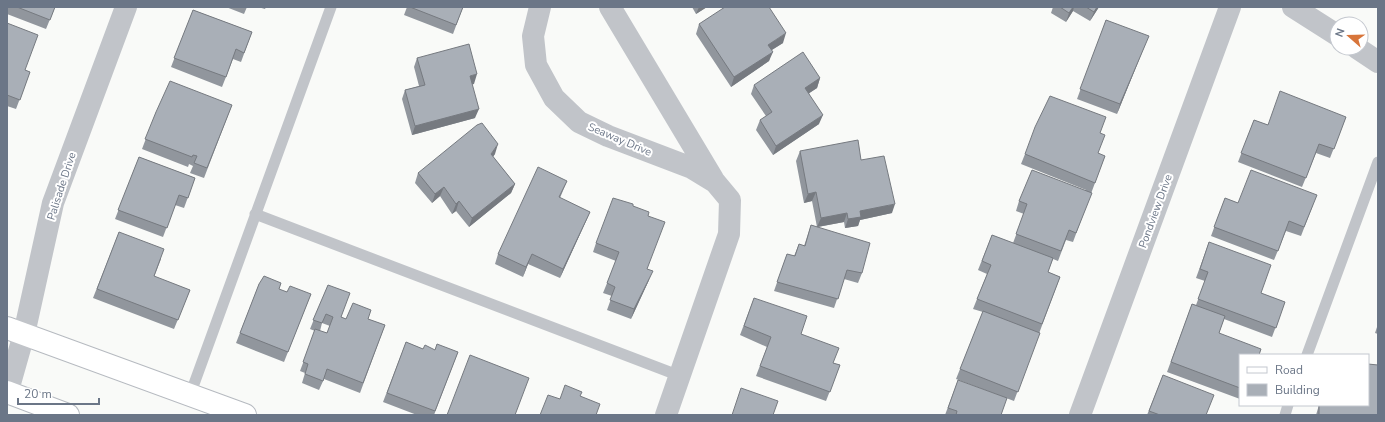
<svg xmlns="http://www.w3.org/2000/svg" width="1385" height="422" viewBox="0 0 1385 422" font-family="'Nunito Sans',sans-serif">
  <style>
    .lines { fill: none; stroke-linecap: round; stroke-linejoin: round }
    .secondary-casing { stroke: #b6bac0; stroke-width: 24 }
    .service { stroke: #c1c4c9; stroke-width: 11 }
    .minor { stroke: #c1c4c9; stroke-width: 22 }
    .secondary { stroke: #fff; stroke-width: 22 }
    .wall { fill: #91969d; fill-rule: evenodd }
    .shaded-wall { fill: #767a80 }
    .building { fill: #a9afb7; stroke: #767a80 }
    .labels { text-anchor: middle; stroke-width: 4; stroke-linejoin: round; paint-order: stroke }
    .street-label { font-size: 11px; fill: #6b7687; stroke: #fff }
  </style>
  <rect width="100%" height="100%" fill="#f9faf8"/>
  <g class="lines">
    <g class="secondary-casing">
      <path id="secondary" d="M7 328 245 415
        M7 392 68 415"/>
    </g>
    <path class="service" d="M255 214 680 376
      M1307 355 1378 162
      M190 395 331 7
      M1285 415 1288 405"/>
    <path class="minor" d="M540 7 533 36 536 65 554 98 579 122 608 136 692 168 715 182 730 200 729 234 666 415
      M610 7 713 179
      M1293 7 1337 35
      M1357 48 1378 62
      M7 394 24 334 53 203 126 7
      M1080 415 1230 7"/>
    <use href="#secondary" class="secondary"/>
  </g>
  <path class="wall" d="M7 7H55L46 29 7 14Z
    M226 7H247L244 14Z
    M258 7H266L265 9Z
    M407 7H463L453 34 404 15Z
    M692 7H707L696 14Z
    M1053 7H1099L1090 21 1073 11 1066 22 1051 13Z
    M193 10 252 32 241 62 233 59 222 87 171 67Z
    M1106 20 1145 45 1117 114 1077 99Z
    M7 23 25 70 30 72 16 109 7 106Z
    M699 24 783 43 772 50 769 61 731 87 696 34Z
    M417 58 474 84H472L475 118 412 135 402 99 405 90 419 86 414 67Z
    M820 78 817 88 809 93 819 124 773 155 756 130 760 120 766 116 751 94 754 85Z
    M232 105 204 178 190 173 193 166 189 164 188 167 142 149 156 112Z
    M1346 117 1330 158 1316 153 1302 187 1238 162 1254 120 1268 125Z
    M1100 133 1098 153 1105 156 1073 242 1066 240 1058 261 1053 259 1048 272 1060 277 1014 401 956 379 983 312 973 309 987 274 978 270 992 235 1013 243 1024 214 1016 211 1019 201 1086 190 1021 164 1025 154Z
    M800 151 861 160 892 213 860 220 858 226 845 228 844 222 818 227 862 273 858 283 844 279 834 308 774 291 787 254 794 256 799 244 804 246 811 225 817 227 812 201 804 203 796 161Z
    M495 154 493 157 515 184 511 193 469 227 456 211 452 214 440 196 432 203 415 183 418 173Z
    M139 157 195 178 184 208 175 205 163 237 115 219Z
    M567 181 560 198 590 212 586 221 560 278 528 264 523 277 495 264 498 254Z
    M1225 198 1238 203 1313 205 1301 236 1286 231 1274 260 1211 236Z
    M633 206 648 216 647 269 649 280 631 319 607 310 612 296 603 293 616 261 593 252 596 243Z
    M119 232 161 259 154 277 190 290 174 329 93 298Z
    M1209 242 1261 293 1285 302 1272 337 1224 319 1219 333 1240 355V399L1167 372 1192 304 1196 305 1205 281 1196 278Z
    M259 284 287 292 311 294 284 362 236 343Z
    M328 285 341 317 346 319H368L385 325 360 393 324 379 319 390 302 383 305 373 300 371 315 331 310 329ZM322 323 330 326 327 333 320 331Z
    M754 298 801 334 833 363 840 365 826 401 756 376 767 347 740 335Z
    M1378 324V334L1375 333Z
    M406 342 423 349 458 352 434 415H417L383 402Z
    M1163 375 1206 415H1147Z
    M958 380 1001 415H945Z
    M1319 405H1368L1378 415H1316Z"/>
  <path class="shaded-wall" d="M699 7H707L696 14Z
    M1073 7H1074L1073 11 1066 22 1069 13Z
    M1097 7H1099L1090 21 1094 12Z
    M786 33 783 43 765 54 768 45Z
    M1149 36 1145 45 1117 114 1120 104Z
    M773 52 769 61 731 87 734 77Z
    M477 74 474 84 466 86 470 76Z
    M820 78 817 88 802 98 805 88Z
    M479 109 475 118 412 135 415 126Z
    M823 115 819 124 773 155 776 146Z
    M498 144 495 154 487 164 491 154Z
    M515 184 511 193 469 227 472 218Z
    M444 187 440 196 432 203 435 194Z
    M816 192 812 201 804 203 808 194Z
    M459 201 456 211 452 214 456 204Z
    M895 204 892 213 860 220 858 226 845 228 848 219 860 211Z
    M590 212 586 221 560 278 563 269Z
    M847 213 844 222 817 227 821 218Z
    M532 254 528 264 523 277 526 267Z
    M653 271 649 280 631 319 634 309Z"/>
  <path class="building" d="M17 7H55L50 20Z
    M410 7H463L456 25Z
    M725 7H769L786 33 768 45 773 52 734 77 699 24Z
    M1060 7H1073L1069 13Z
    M1086 7H1097L1094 12Z
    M193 10 252 32 244 53 236 49 226 77 174 58Z
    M1106 20 1149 36 1120 104 1080 89Z
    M7 23 38 35 25 70 30 72 20 100 7 95Z
    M469 44 477 74 470 76 479 109 415 126 405 90 425 85 417 58Z
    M803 52 820 78 805 88 823 115 776 146 760 120 772 112 754 85Z
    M170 81 232 105 207 168 194 163 197 156 193 155 192 157 145 139 156 112Z
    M1280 91 1346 117 1334 149 1319 144 1306 178 1241 153 1254 120 1268 125Z
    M1050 96 1106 117 1100 133 1105 135 1098 153 1105 156 1095 183 1025 154 1035 127Z
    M482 123 498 144 491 154 515 184 472 218 459 201 456 204 444 187 435 194 418 173 477 125Z
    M858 140 861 160 884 156 895 204 860 211 861 217 848 219 847 213 821 218 816 192 808 194 800 151Z
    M139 157 195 178 188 198 179 195 167 228 118 210Z
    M538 167 567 181 559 197 590 212 563 269 532 254 526 267 498 254Z
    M1032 170 1092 193 1076 233 1069 230 1061 251 1016 234 1027 204 1019 201Z
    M1251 170 1317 195 1304 227 1289 221 1278 251 1214 227 1225 198 1238 203Z
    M613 198 633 204V206L649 212 648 216 665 222 647 269 653 271 634 309 610 300 615 287 607 283 619 252 596 243Z
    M811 225 870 243 862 273 847 270 838 299 777 282 787 254 795 256 799 244 805 246Z
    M119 232 164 249 154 276 190 290 178 320 97 289Z
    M992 235 1053 258 1048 272 1060 277 1042 324 977 299 991 265 982 261Z
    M1209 242 1271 265 1261 293 1285 302 1276 328 1198 299 1208 272 1200 269Z
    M264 276 281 283 279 289 287 292 290 286 311 294 288 352 240 333 259 284Z
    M328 285 350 293 341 317 346 319 353 303 371 310 368 319 385 325 363 383 327 369 323 381 305 374 308 364 303 362 315 329 327 333 333 317 326 314 322 323 313 320Z
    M754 298 807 316 801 334 839 348 833 363 840 365 830 392 760 366 771 337 744 326Z
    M1192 304 1225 316 1219 333 1261 349 1259 355H1240V388L1171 362Z
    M983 311 1040 333 1018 392 960 369Z
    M406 342 423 349 425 345 435 350 437 344 458 352 435 411 387 393Z
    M470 355 529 378 515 415H447Z
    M1368 364 1378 365V415H1319V405H1368Z
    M1163 375 1214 395 1206 415H1160L1149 411Z
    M958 380 1007 398 1001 415H956L957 411 948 408Z
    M565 385 582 392 580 396 600 404 596 415H540L548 395 560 399Z
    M741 388 778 401 773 415H732Z"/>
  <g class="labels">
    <g class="street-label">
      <text transform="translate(620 139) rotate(23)" y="4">Seaway Drive</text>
      <text transform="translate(61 186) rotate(-72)" y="4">Palisade Drive</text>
      <text transform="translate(1155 211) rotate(-70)" y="4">Pondview Drive</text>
    </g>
  </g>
  <rect width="1385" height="422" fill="none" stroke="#6b7687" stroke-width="16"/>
  <rect x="1239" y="354" width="130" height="52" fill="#ffffff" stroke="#c4c8cf"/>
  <rect x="1247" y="367" width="20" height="6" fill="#ffffff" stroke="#c4c8cf"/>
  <text x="1275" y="374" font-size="12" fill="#6b7687">Road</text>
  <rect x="1247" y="384" width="20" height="12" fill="#a9afb7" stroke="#c4c8cf"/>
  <text x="1275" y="394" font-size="12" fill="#6b7687">Building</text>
  <g transform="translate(1349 36) rotate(290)"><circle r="19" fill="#ffffff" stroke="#c4c8cf"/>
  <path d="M0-3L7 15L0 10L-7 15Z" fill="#d8753a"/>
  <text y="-6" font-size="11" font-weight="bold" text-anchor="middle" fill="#6b7687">N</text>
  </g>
  <path d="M18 398v6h81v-6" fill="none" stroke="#6b7687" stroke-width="2"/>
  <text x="24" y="398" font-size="12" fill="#6b7687" stroke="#ffffff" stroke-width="3" paint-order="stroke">20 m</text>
</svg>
